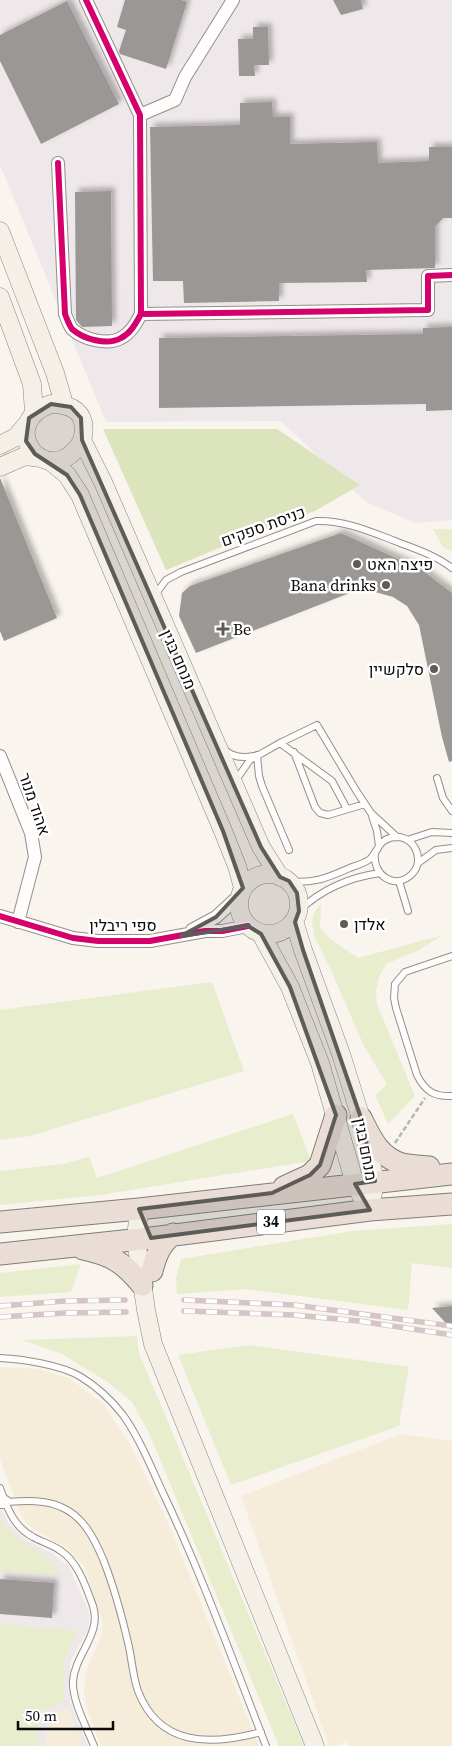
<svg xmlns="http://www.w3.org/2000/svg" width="452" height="1746" viewBox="0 0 452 1746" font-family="'Source Serif 4',Heebo,serif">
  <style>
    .industrial { fill: #efe8eb }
    .farmland { fill: #f6ecda }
    .green { fill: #e8edce }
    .forest { fill: #dbe4bc }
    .building { fill: #9b9794; filter: url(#shadow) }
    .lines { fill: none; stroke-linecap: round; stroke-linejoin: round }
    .service-casing { stroke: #928f8c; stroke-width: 8 }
    .minor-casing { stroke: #928f8c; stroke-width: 14 }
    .secondary-casing { stroke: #888683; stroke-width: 19 }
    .trunk-casing { stroke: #7f7d7a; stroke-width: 23 }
    .path { stroke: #b7b6b5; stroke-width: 2.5; stroke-dasharray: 5 2.5; stroke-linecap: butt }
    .service { stroke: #fefdfc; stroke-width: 6 }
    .minor { stroke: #fefdfc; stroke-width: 12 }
    .secondary { stroke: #f4efe7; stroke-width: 18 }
    .trunk { stroke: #eaddd6; stroke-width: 21 }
    .rail-casing { stroke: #d5c4c8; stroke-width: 5.5 }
    .rail { stroke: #fff; stroke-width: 4; stroke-dasharray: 11; stroke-linecap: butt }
    .cycleway-casing { stroke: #fff; stroke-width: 9 }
    .cycleway { stroke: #d6006c; stroke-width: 6 }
    .marked { fill: #5e5c59; fill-opacity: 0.2; stroke: #5e5c59; stroke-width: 4; stroke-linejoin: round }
    .poi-dot { fill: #5e5c59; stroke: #fff; stroke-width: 2 }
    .labels { text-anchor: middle; stroke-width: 5; stroke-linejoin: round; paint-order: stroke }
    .shield { fill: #fff; stroke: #545454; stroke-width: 1 }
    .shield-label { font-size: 15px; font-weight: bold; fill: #0a0a0a }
    .street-label { font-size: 16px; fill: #0a0a0a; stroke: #fff }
    .poi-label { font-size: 16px; fill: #0a0a0a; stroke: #fff; text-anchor: start }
  </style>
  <defs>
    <filter id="shadow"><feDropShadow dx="4" dy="-4" stdDeviation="2.5" flood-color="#0004"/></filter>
  </defs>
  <rect width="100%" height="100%" fill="#f9f4ed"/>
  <path class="industrial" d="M0 0H452V520L415 523 366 502 281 421 106 422 0 165Z
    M0 1507 8 1522 26 1540 52 1553 69 1566 89 1612V1629L70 1662V1701L88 1746H0Z"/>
  <path class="farmland" d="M0 1367 37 1369 69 1378 103 1404 129 1442 170 1527 259 1746H101L85 1703 84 1691 86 1671 101 1637 103 1624 84 1566 64 1546 32 1528 22 1517 0 1459Z
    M401 1434 452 1441V1746H348L346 1742 335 1746H329L241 1496Z
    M68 1707 83 1746H45L47 1717Z"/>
  <path class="green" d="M433 529H452V551L443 547Z
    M321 903 320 927 330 939 358 958 443 935 419 950 386 964 379 977 376 991 377 1004 415 1096 388 1124 375 1095 387 1084 364 1046 330 968 314 936 312 921 314 913Z
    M212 982 244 1071 30 1136 0 1140V1010Z
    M293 1114 311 1161 100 1195 0 1205V1171L63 1164 89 1157 97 1178Z
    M452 1224V1268L412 1263 408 1310 247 1289 177 1294 176 1278 181 1259 353 1231Z
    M81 1264 71 1292 0 1297V1273Z
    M137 1336 139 1353 304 1746H279L149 1433 132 1402 109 1383 62 1354 22 1340Z
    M249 1345 409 1367 399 1426 231 1485 178 1355Z
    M0 1518C13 1542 33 1544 51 1560 55 1563 58 1571 61 1576L0 1571Z
    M0 1624 78 1631 63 1661 64 1701 39 1713 38 1746H0Z"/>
  <path class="forest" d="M103 429H277L360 485 315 511 270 527 166 570Z"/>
  <path class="building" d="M125 0H181L187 2 166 69 120 54 119 51 126 30 117 27Z
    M333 0H361L363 9 341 15Z
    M67 1 119 104 41 144 0 61V35Z
    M253 27H268L269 65H254L255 76H239L238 39H253Z
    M272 102 273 117H290V144L377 142 378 163 429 161V147H452V218H443L435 227V268L366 270 367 282 279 283V301L184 303 183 281H153L150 127 240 125V103Z
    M111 191 112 326 82 327 76 320 75 192Z
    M452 327V410L426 411V404L159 408V338L423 334V328Z
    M0 478 57 618 4 641 0 631Z
    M341 533 422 570 452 593V761L449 762 442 737 419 625 407 606 393 597 368 590 352 592 196 653 179 616 182 593 190 586Z
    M452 1306V1330L432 1308Z
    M0 1579 54 1583 52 1618 0 1614Z"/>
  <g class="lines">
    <g class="service-casing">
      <path id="service" d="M155 595 166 580 181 572 316 521C344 520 369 531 395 541 415 549 435 555 452 568
        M280 743 332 781 347 809
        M224 749C231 757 243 758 254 756
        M294 752 315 807 320 813 328 815 365 804
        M257 755 259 776 262 786 289 850
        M437 778 443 798 452 811
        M236 780 250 760 280 743 317 725 357 792 371 813 397 837
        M372 816 377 831 379 846
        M407 840 432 832 452 833
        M418 863 436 850 452 848
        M289 881C315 884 329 877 352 867 358 865 365 863 370 859 378 852 378 841 390 838 412 831 427 859 412 874 395 891 372 875 375 853
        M399 881 408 911
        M299 911C320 890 350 877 380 873
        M452 956 405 972 395 984 394 998 396 1008 417 1075C425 1091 434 1097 452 1096
        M0 1358C22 1359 62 1365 81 1377 96 1386 112 1401 123 1415 140 1439 151 1467 163 1493 202 1575 233 1661 266 1746
        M0 1488C7 1508 14 1527 33 1537 42 1542 53 1545 61 1551 78 1562 86 1587 93 1606 102 1634 75 1654 73 1681 72 1701 87 1728 94 1746
        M5 1502C23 1501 44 1499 61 1507 83 1516 94 1538 103 1559 114 1587 122 1616 129 1647 132 1661 133 1677 138 1691 159 1746 209 1746 261 1732"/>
    </g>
    <g class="minor-casing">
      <path id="minor" d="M140 115 175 100 185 77 233 0
        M58 163 65 314C67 319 69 325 72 329 83 339 107 346 121 338 131 333 136 323 141 314L140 115 86 0
        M141 314 428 310V276L452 275
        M0 756 31 833 35 857 18 922
        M0 916 73 938 98 941H150L205 931H222L248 926
        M192 930 216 917 240 895
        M0 1502H5"/>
    </g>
    <g class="secondary-casing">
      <path id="secondary" d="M0 231 55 373 64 404
        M0 297 32 384 34 412
        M51 404C72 404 87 412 83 436 82 443 76 450 70 455 37 480 0 422 51 404Z
        M82 440 103 482 261 847 280 877
        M0 445 16 437 26 425
        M50 461 67 475 80 495 223 831 237 866 243 888
        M0 467 25 456 41 458
        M239 904a30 30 0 1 1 60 0a30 30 0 1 1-60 0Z
        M294 921 303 950 341 1054 361 1118 375 1181 370 1210
        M261 934 290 987 320 1063 355 1184 362 1197
        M139 1209 136 1239 146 1310 153 1344 315 1746"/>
    </g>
    <g class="trunk-casing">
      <path id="trunk" d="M361 1118C371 1138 379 1157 402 1164 410 1166 421 1166 429 1167
        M284 1187 310 1175 320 1165 336 1115
        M0 1222 139 1209 452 1174
        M83 1249C112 1255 124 1263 142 1285
        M0 1254 151 1238 370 1210 452 1204
        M152 1271C156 1255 160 1245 173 1234"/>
    </g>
    <path class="path" d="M395 1143 425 1098"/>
    <use href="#service" class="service"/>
    <use href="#minor" class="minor"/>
    <use href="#secondary" class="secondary"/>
    <use href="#trunk" class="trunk"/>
    <g class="rail-casing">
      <path id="rail" d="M184 1300 294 1305 452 1326
        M0 1306 65 1301 125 1300
        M184 1311 294 1315 359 1321 452 1335
        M0 1317 65 1313 126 1312"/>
    </g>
    <use href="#rail" class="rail"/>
    <g class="cycleway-casing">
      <path id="cycleway" d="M58 163 65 314C67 319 69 325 72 329 83 339 107 346 121 338 131 333 136 323 141 314L140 115 86 0
        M141 314 428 310V276L452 275
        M0 916 73 938 98 941H150L205 931H222L248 926"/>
    </g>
    <use href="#cycleway" class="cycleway"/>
  </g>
  <path class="marked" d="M51 404 71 407 81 418 82 440 261 847 280 877 289 881 297 893 299 911 295 922 303 950 361 1118 375 1181 355 1184 370 1210 151 1238 139 1209 272 1193 310 1175 320 1165 336 1115 290 987 261 934 248 926 181 936 216 917 243 888 223 831 80 495 67 475 35 454 26 441 29 418Z"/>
  <g class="poi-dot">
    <circle cx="357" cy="564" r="5"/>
    <circle cx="386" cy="585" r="5"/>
    <path d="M220.5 621.5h5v5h5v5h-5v5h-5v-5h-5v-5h5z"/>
    <circle cx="434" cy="669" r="5"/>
    <circle cx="344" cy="924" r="5"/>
  </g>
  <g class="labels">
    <rect class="shield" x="257" y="1209.5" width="28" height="25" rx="4"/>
    <g class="shield-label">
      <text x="271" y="1227">34</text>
    </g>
    <g class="street-label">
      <text transform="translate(263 526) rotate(-20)" y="6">כניסת ספקים</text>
      <text transform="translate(179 659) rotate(66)" y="6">מנחם בגין</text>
      <text transform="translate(35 804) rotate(71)" y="6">אהוד מנור</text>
      <text x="123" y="931">ספי ריבלין</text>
      <text transform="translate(366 1149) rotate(79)" y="6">מנחם בגין</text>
    </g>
    <g class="poi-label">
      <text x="367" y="570">פיצה האט</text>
      <text x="376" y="591" text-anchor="end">Bana drinks</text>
      <text x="233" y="635">Be</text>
      <text x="424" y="675" text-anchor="end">סלקשיין</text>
      <text x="354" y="930">אלדן</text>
    </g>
  </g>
  <path d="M18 1721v8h95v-8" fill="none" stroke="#0a0a0a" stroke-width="2.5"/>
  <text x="25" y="1721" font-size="15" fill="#0a0a0a" stroke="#ffffff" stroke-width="4" paint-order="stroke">50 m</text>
</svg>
